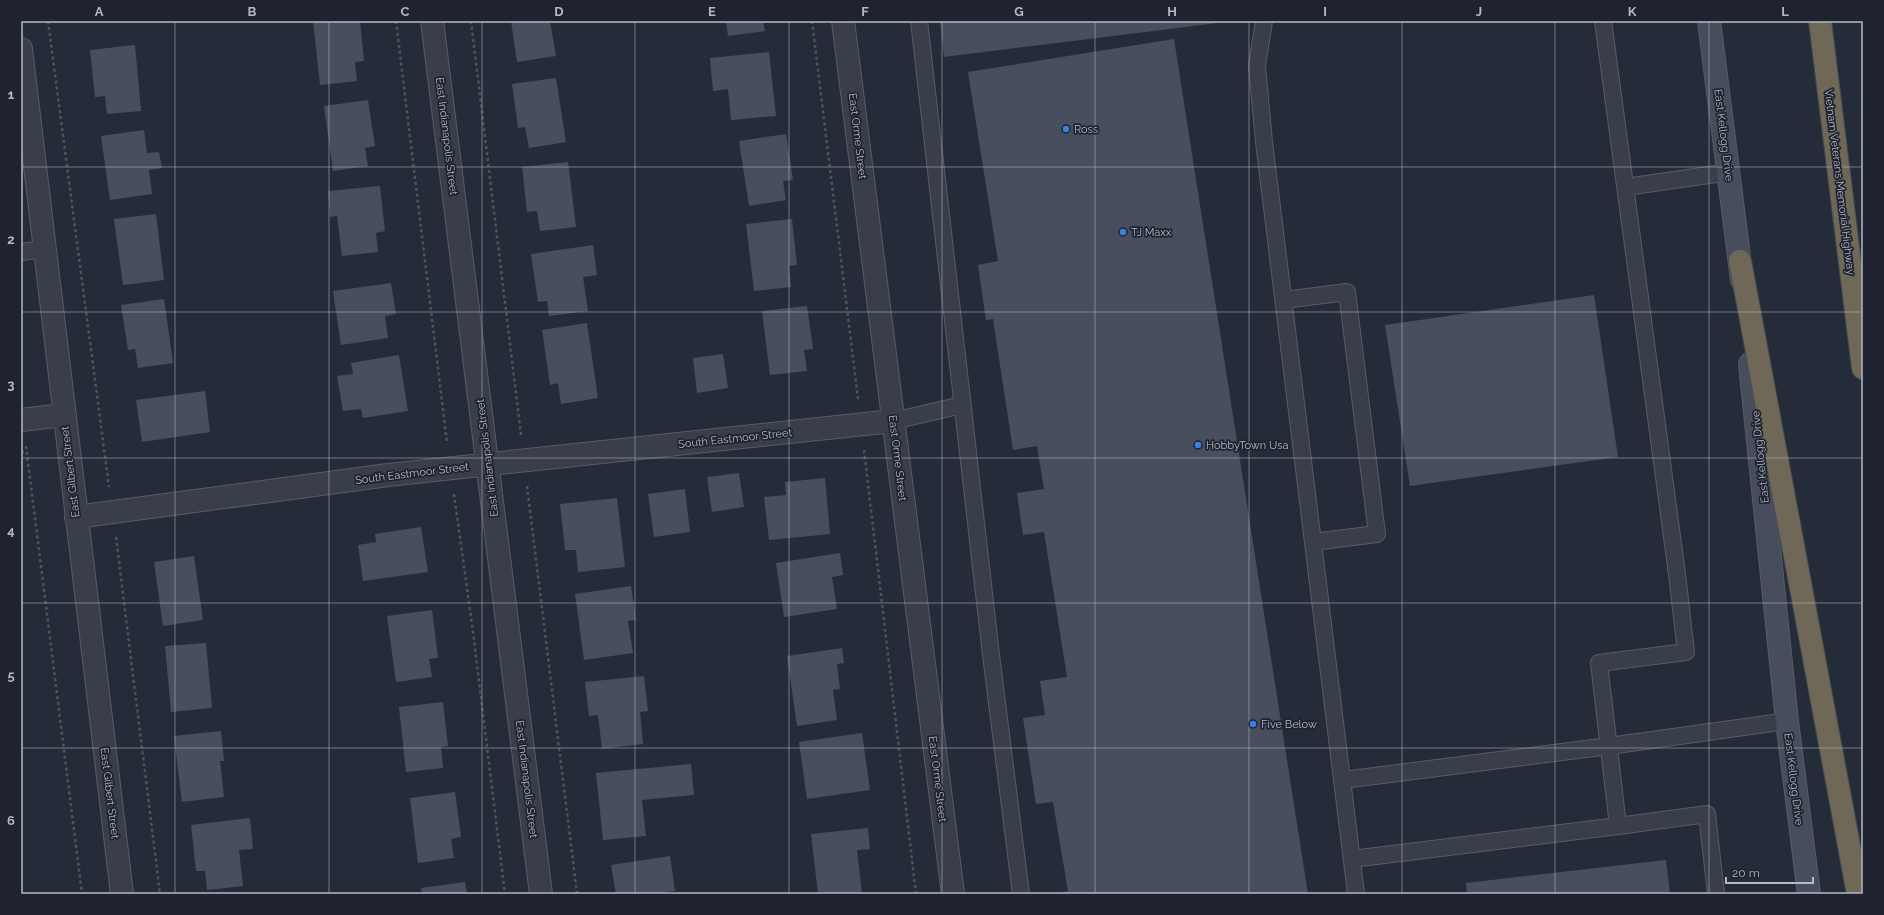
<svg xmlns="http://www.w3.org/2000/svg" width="1884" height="915" viewBox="0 0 1884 915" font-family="Raleway,sans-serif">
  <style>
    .building { fill: #474f5e }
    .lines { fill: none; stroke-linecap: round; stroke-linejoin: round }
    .lane-casing { stroke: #575c68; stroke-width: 18 }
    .street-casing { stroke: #575c68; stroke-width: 24 }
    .secondary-casing { stroke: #575c68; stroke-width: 24 }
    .highway-casing { stroke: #444955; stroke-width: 24 }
    .path { stroke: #49575c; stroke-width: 2.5; stroke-dasharray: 3 3; stroke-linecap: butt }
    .lane { stroke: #393e4a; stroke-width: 16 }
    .street { stroke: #393e4a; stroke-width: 22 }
    .secondary { stroke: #474d5c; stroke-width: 22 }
    .highway { stroke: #6f6856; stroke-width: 22 }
    .grid { fill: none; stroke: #b4b9c5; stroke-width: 1; stroke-opacity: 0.55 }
    .shop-dot { fill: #3f7fe0; stroke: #1e232f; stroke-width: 1.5 }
    .labels { text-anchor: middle; stroke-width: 3.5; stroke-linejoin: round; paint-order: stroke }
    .poi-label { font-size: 11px; fill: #b4b9c5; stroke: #1e232f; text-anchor: start }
    .street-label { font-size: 11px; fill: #b4b9c5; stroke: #1e232f }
    .neatline { fill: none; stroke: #b4b9c5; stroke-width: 1.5 }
    .grid-label { font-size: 13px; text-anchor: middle; font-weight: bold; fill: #b4b9c5 }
  </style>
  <rect width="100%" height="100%" fill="#252c39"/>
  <path class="building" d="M313 21H360L364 61 355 62 357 81 320 85Z
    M511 21H550L556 56 517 62Z
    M726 21H763L765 31 728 36Z
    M940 21H1226V22L944 57Z
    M1174 39 1308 894H1054L1068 891 1053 802 1036 804 1023 718 1045 715 1040 681 1067 677 1044 532 1023 535 1017 493 1044 489 1037 446 1013 450 993 319 986 320 978 265 998 261 968 72Z
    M135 45 141 111 107 114 105 96 95 97 90 50Z
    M769 52 776 116 731 120 728 89 713 91 710 58Z
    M556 78 566 142 529 148 525 127 518 128 512 84Z
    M368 100 375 146 365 148 368 166 333 171 324 106Z
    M144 130 147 153 159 152 162 168 149 170 152 194 110 200 101 136Z
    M786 134 793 180 783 181 786 200 749 206 739 141Z
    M568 162 576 227 540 231 537 211 527 212 522 167Z
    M380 186 385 231 376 233 378 252 342 256 337 216 330 217 328 191Z
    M156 214 164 280 123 285 114 219Z
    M792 219 797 265 789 266 791 287 754 291 746 224Z
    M593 245 597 275 583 277 588 311 549 316 547 301 538 302 531 254Z
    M391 283 396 314 385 316 388 338 341 345 333 291Z
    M1594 295 1618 457 1410 486 1385 325Z
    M164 299 173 363 138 368 135 349 128 350 121 305Z
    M807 306 813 349 804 350 807 371 770 375 762 311Z
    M587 323 598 398 561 404 558 383 550 385 542 330Z
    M723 354 728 388 697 393 693 358Z
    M399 355 408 411 363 418 361 409 343 411 337 376 353 374 351 363Z
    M205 391 210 432 142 442 136 400Z
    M739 473 744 507 712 512 707 477Z
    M825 478 830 534 769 540 764 497 786 495 785 482Z
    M685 489 690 532 654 537 648 494Z
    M617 498 625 567 578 572 576 550H565L560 504Z
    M421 527 428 572 363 581 358 545 376 542 375 534Z
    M840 553 843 575 832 577 837 609 784 617 776 563Z
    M194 556 203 620 163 626 154 562Z
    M631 586 636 620 628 621 633 653 584 660 575 594Z
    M432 610 438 658 429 659 432 677 396 682 387 616Z
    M206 643 212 708 171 712 165 646Z
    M842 648 844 663 837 664 840 689 833 690 837 720 797 726 787 656Z
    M644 676 648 711 640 712 643 744 602 749 598 715 589 716 585 682Z
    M443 702 448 746 441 747 443 768 406 772 399 707Z
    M221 731 224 761H220L224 797 182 802 174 736Z
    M862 733 870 790 807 799 799 742Z
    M691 764 694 795 642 800 646 836 603 840 596 773Z
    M455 792 461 837 451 839 454 858 418 863 410 798Z
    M250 818 253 849 239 850 243 886 207 890 205 871H196L191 825Z
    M868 828 870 849 857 850 862 894H818L811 834Z
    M670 856 675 891 665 892V894H616L611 865Z
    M1666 860 1670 894H1467L1466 883Z
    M465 882 467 894H422L421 888Z"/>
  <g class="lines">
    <g class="lane-casing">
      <path id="lane" d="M919 21 991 655 1021 894
        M1264 21 1257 66 1264 142 1356 894
        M1603 21 1677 574 1686 652 1599 663 1618 826 1707 814 1716 894
        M1626 187 1729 172
        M21 252 44 249
        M1284 300 1347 292 1377 534 1313 542
        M893 421 962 405
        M1343 780 1609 746 1787 721
        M1352 859 1618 826"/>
    </g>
    <g class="street-casing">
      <path id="street" d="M432 21 541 894
        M843 21 953 894
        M21 49 122 894
        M21 420 64 415
        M76 517 388 475 893 421"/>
    </g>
    <g class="secondary-casing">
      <path id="secondary" d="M1709 21 1742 280
        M1750 364 1787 721 1809 894"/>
    </g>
    <g class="highway-casing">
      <path id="highway" d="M1820 21 1863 368
        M1740 261 1858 894"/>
    </g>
    <path class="path" d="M48 21 109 487
      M396 21 447 443
      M471 21 521 435
      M812 21 858 399
      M26 446 82 894
      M864 450 916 894
      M21 452 27 451
      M527 486 577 894
      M454 494 472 624 505 894
      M116 537 160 894"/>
    <use href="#lane" class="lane"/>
    <use href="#street" class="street"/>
    <use href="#secondary" class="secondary"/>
    <use href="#highway" class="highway"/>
  </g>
  <path class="grid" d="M175 21V894M329 21V894M482 21V894M635 21V894M789 21V894M942 21V894M1095 21V894M1249 21V894M1402 21V894M1555 21V894M1709 21V894M21 167H1863M21 312H1863M21 458H1863M21 603H1863M21 748H1863"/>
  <g class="shop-dot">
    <circle cx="1066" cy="129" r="4"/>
    <circle cx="1123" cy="232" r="4"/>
    <circle cx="1198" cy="445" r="4"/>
    <circle cx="1253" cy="724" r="4"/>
  </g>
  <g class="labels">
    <g class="poi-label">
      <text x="1074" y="133">Ross</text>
      <text x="1131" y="236">TJ Maxx</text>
      <text x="1206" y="449">HobbyTown Usa</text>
      <text x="1261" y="728">Five Below</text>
    </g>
    <g class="street-label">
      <text transform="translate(1724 135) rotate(83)" y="4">East Kellogg Drive</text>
      <text transform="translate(447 136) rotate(83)" y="4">East Indianapolis Street</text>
      <text transform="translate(858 136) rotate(83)" y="4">East Orme Street</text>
      <text transform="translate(1840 182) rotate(83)" y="4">Vietnam Veterans Memorial Highway</text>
      <text transform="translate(735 438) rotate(-6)" y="4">South Eastmoor Street</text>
      <text transform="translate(1760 457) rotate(-96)" y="4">East Kellogg Drive</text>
      <text transform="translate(487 458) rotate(-97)" y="4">East Indianapolis Street</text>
      <text transform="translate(898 458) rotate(83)" y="4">East Orme Street</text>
      <text transform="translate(70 472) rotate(-97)" y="4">East Gilbert Street</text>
      <text transform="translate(412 473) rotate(-7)" y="4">South Eastmoor Street</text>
      <text transform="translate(527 779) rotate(83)" y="4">East Indianapolis Street</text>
      <text transform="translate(938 779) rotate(83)" y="4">East Orme Street</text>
      <text transform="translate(1794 779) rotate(83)" y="4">East Kellogg Drive</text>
      <text transform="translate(110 793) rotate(83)" y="4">East Gilbert Street</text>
    </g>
  </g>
  <rect width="1884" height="915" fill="none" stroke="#1e232f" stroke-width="44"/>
  <path d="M1726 877v6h87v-6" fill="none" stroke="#b4b9c5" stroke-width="2"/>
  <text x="1732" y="877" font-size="12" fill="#b4b9c5" stroke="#1e232f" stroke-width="3" paint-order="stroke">20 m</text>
  <rect x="22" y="22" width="1840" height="871" class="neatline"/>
  <g class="grid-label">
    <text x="99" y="16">A</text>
    <text x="252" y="16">B</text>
    <text x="405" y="16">C</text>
    <text x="559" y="16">D</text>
    <text x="712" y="16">E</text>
    <text x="865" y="16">F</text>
    <text x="1019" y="16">G</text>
    <text x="1172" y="16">H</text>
    <text x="1325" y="16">I</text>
    <text x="1479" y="16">J</text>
    <text x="1632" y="16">K</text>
    <text x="1785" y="16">L</text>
    <text x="11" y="99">1</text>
    <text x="11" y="244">2</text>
    <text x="11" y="389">3</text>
    <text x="11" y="535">4</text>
    <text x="11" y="680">5</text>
    <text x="11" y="825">6</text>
  </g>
</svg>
